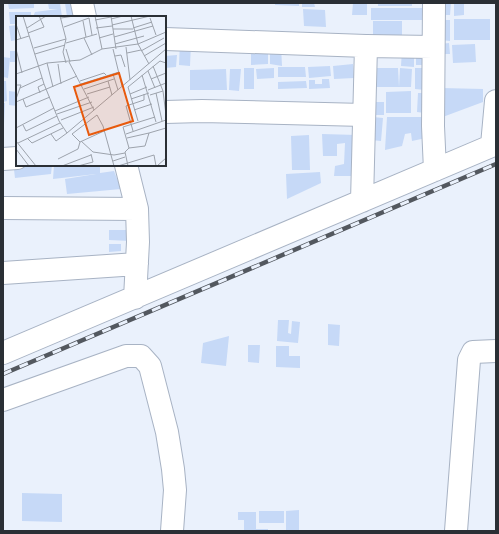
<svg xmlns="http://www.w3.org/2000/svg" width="499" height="534" viewBox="0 0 499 534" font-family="'Work Sans',sans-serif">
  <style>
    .building { fill: #c6d9f7 }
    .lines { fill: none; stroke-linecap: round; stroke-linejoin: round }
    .minor-casing { stroke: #a8b3c4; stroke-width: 24 }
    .minor { stroke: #fff; stroke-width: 22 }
    .rail-casing { stroke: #53585f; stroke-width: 4.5 }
    .rail { stroke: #eaf1fc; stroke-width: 3; stroke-dasharray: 9; stroke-linecap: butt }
    .inset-road { fill: none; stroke: #9da3ac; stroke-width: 1 }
    .view { fill: #e8590c; fill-opacity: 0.15; stroke: #e8590c; stroke-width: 2 }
    .inset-edge { fill: none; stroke: #2a2f35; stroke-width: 2 }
  </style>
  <rect width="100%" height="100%" fill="#eaf1fc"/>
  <path class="building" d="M8 3H34V8L9 9Z
    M48 3H60L62 17H33L35 12 58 9H49Z
    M65 3H76L78 17H67Z
    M275 3H299V6L275 5Z
    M302 3H314L315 7H302Z
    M353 3H367V15H352Z
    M378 3H412V6H378Z
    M443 3H451L450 15H443Z
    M454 3H464V15L454 16Z
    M371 8H423V20H371Z
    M303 9 325 10 326 27 304 26Z
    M9 12H31V17H17V24H10Z
    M454 19H490V40H454Z
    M441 20H450V41L441 40Z
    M373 21H402V42H373Z
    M17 25V40L11 41 9 26Z
    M180 42 191 43 190 66 179 65Z
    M449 43 450 54H442L440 44Z
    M475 44 476 62 453 63 452 45Z
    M270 45H281L282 66 270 64Z
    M416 49H424L425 65H416Z
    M402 50H414V67L401 66Z
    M10 51H17V62H10Z
    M251 54H268V64L251 65Z
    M177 55 176 67 165 68V56Z
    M3 57 10 58 8 78 3 77Z
    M353 64 354 78 334 79 333 66Z
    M330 66 331 76 309 78 308 67Z
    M278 67H305L306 77H278Z
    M244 68H254V89H244Z
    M274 68V78L257 79 256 69Z
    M370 68H398L399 87H370Z
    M400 68 412 69 411 87H399Z
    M415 68H426L425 90 415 89Z
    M226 69 227 90H190V70Z
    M230 69H241L239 91 229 90Z
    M322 79H329L330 88 309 89V80H315V84H322Z
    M3 81H6L7 101 3 102Z
    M306 81 307 88 278 89V82Z
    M441 88 483 89V102L440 118Z
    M9 91 17 92V106L9 105Z
    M411 91V113H386V92Z
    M418 93H426L425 113 417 112Z
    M373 102H384V115H372Z
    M3 103H5L4 124H3Z
    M373 117 383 118 381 141 371 140Z
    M387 117H426V138L412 141 411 133 405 134 402 146 385 150Z
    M322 134 357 135V176H334L335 166 344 164 345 143 337 144V156H323Z
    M309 135 310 170H292L291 136Z
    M13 161 17 165H52L51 174 15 178Z
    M54 165H100V173L114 171 121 189 67 194 65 179 96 174 53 179Z
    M320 172 321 183 287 199 286 174Z
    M109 230H130L131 241 109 240Z
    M109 244H121V251L109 252Z
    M278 320H289L288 333 291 334 292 321 300 322 298 343 277 341Z
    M328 324 340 325 339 346 328 345Z
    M229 336 226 366 201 363 203 343Z
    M248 345H260L259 363 248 362Z
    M276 346H289V356H300V368L276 367Z
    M22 493 62 494V522L22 521Z
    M299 510V531H286V511Z
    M259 511H284V523H259Z
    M238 512H256V529H268V531H244V520H238Z"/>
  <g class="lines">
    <g class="minor-casing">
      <path id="minor" d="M82 3 85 17
        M434 3 433 126 435 170
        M165 39 366 46 433 47
        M165 112 202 111 364 115
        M492 145 496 101
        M3 159 17 158
        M126 165 137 209 138 242 135 298
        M362 201 366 46
        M3 208 137 209
        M3 273 137 264
        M3 353 496 144
        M3 400 126 356H141L150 366 167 432 173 469 175 490 172 531
        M456 531 469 360 473 352 496 351"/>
    </g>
    <use href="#minor" class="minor"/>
    <g class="rail-casing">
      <path id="rail" d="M3 374 496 164"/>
    </g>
    <use href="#rail" class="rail"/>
  </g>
  <g transform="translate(16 16)">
    <rect width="150" height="150" fill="#eaf1fc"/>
    <path class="inset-road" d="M7 0 28 68 43 105 51 117 150 33M44 0 50 23 47 36 50 47M79 0 86 33M95 0 100 33M115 0 122 28 133 48M45 2 58 0M134 2 140 19M95 3 107 0M79 4 95 1M67 5 70 21M0 8 5 23M96 9 134 0M48 11 73 2 76 19M11 12 30 0M80 12 96 10M117 12 136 6M97 13H117M12 17 28 11 23 0M98 21 137 10M68 22 76 39M83 22 97 18M0 24 13 20M50 27 81 18M99 28 128 20M110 31 114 64M18 32 50 23M0 33 6 57M50 33 54 46M97 33 106 70M125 35 148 22M111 37 125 34M19 38 49 29M99 40 105 39 109 51M128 40 150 27M53 46 78 94M31 47 37 71M42 48 45 68M137 50 147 75 150 99M132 55 139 72M0 58 31 47 64 44 86 33 122 28 150 16M97 58 102 74M126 59 140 106M135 63 150 57M64 65 88 57 90 59M92 65 96 79M65 68 103 56M0 69H5L0 83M4 72 26 62M68 73 98 63M132 74 150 67M24 77 22 71 28 68M140 77 146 105M71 78 94 71M114 78 131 71M134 79 147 75M7 83 10 91 34 81M115 83 133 77M0 86 61 60M118 94 136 88M39 95 73 81M41 98 76 86M45 104 78 91M122 105 112 71 144 45 150 47M7 109 10 115 41 100M0 112 38 92M117 115 110 90 128 84V78M133 117 150 112M35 118 40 125 51 117M110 118 150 104M11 122 16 127 47 112M111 122 133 117 129 130 113 132 109 136 112 150M0 125 20 150M65 125 77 136 98 139 109 137M64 126 88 115M2 127 44 107M113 132 107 111 139 101M0 133 13 150M42 143 62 133 64 126 56 118 81 99 87 110 98 150M97 145 109 141M46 150 75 139M62 150 77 146 75 138M102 150 138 139 140 150M141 150 150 142"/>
    <path class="view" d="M103 57 117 105 73 119 58 71Z"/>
    <rect width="150" height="150" class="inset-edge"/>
  </g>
  <rect width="499" height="534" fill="none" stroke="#2a2f35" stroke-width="8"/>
</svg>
